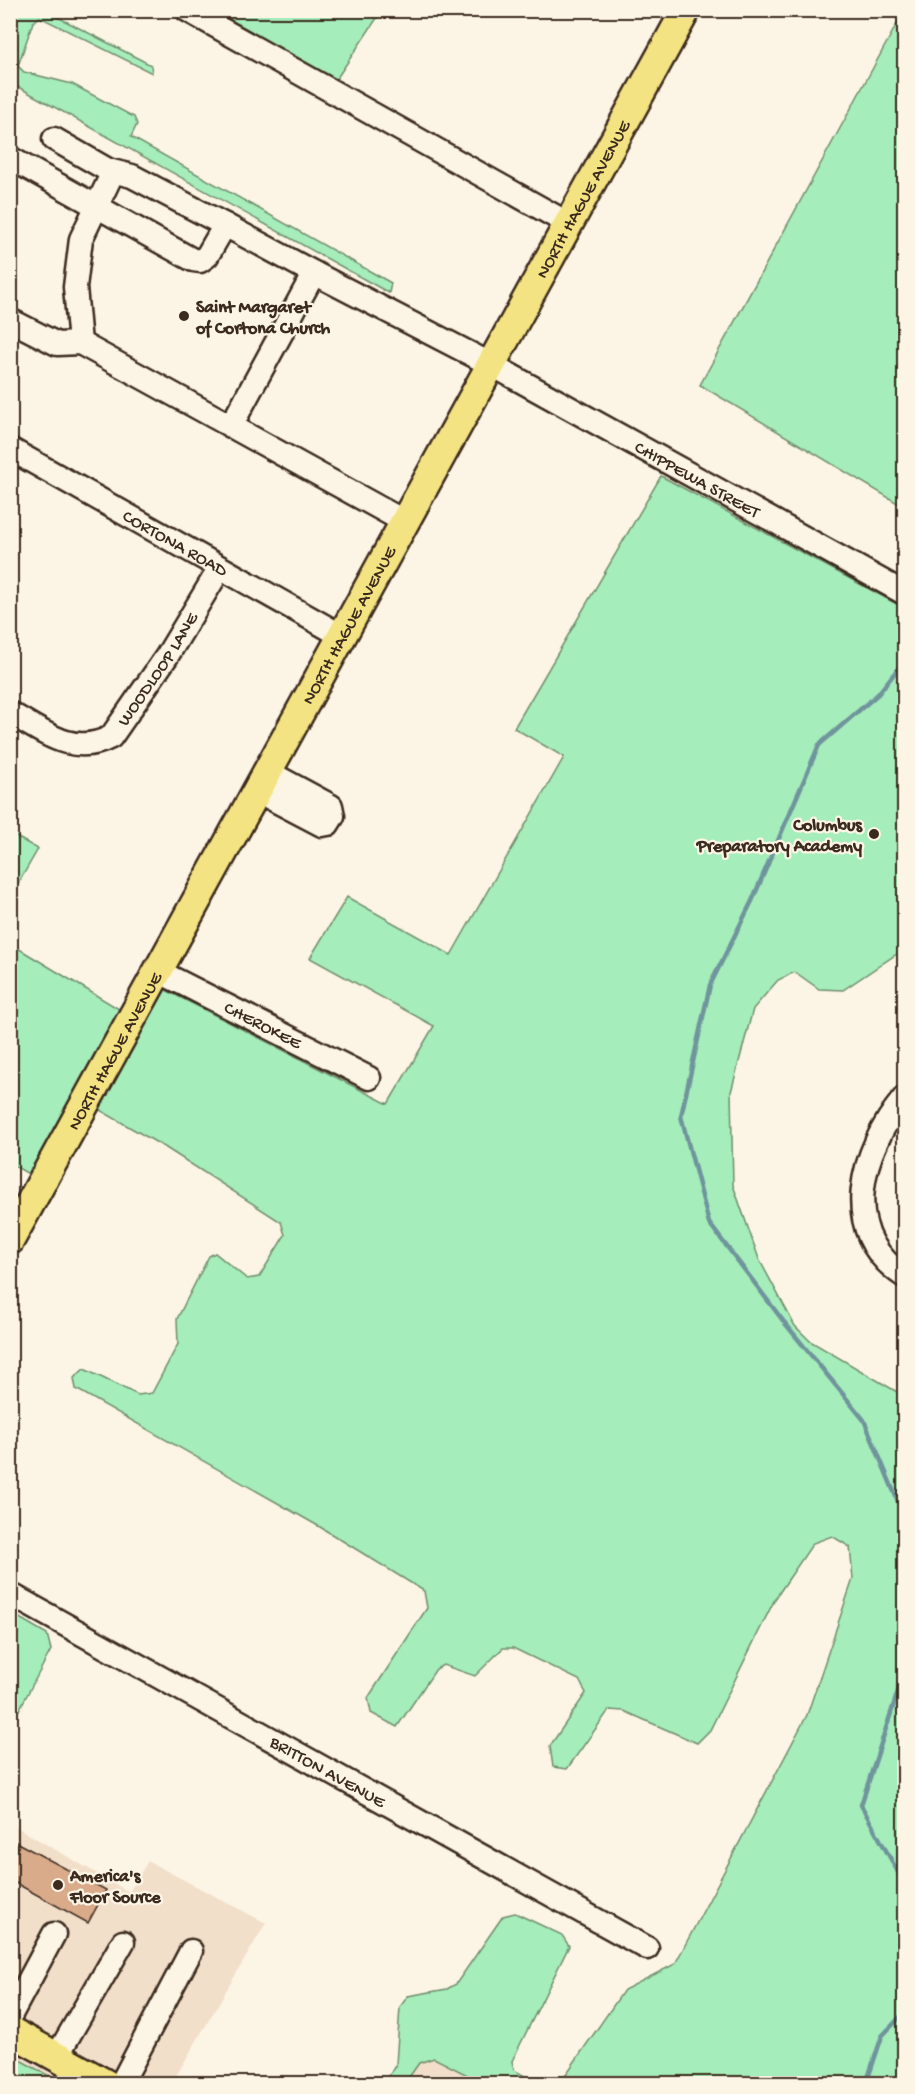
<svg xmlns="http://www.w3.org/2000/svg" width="915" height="2094" viewBox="0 0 915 2094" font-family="'Gochi Hand',sans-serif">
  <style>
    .built { fill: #f2dfca }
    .green { fill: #a5edba; stroke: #708c6c; stroke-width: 1.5 }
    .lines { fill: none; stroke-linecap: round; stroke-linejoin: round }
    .stream { stroke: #6f949d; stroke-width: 4.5 }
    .building { fill: #d9ab8b; stroke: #3b2a1e; stroke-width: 1.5 }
    .minor-casing { stroke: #3b2a1e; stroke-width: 27 }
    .major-casing { stroke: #3b2a1e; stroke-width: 33 }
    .minor { stroke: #fcf5e5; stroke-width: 22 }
    .major { stroke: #f4e382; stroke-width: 28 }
    .poi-dot { fill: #3b2a1e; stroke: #fcf5e5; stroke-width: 2 }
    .labels { text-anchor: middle; stroke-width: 4.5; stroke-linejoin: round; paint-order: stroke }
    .street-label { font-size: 18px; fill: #3b2a1e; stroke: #fcf5e5 }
    .poi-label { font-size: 18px; font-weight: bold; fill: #3b2a1e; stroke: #fcf5e5; text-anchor: start }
  </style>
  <rect width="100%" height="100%" fill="#fcf5e5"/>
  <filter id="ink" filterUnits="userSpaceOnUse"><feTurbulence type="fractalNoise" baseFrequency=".0167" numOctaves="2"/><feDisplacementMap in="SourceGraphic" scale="12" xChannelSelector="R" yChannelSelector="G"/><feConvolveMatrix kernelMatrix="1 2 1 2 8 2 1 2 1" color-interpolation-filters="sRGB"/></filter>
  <g filter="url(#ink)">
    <path class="built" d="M11 1824 129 1892 148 1861 266 1923 172 2083H62L11 2055Z
      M434 2058 481 2080 483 2083 405 2084 419 2063Z"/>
    <path class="green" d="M11 10 46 11 151 65 152 73 40 17 33 22 18 66 24 72 72 84 134 117 137 124 131 137 391 283 389 293 11 83Z
      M370 10 379 15 331 87 195 11Z
      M904 11V507L700 385Z
      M661 476 904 608V949L843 990 819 989 795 972 778 980 753 1009 731 1092 733 1185 759 1259 795 1326 810 1341 904 1396V2083H560L624 1990 675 1964 807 1715 853 1579 850 1547 832 1536 813 1543 775 1599 710 1730 697 1743 624 1711 609 1710 567 1769 553 1767 550 1746 586 1693 579 1680 513 1648H503L475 1676 443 1665 436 1669 397 1727 371 1713 368 1698 427 1608 424 1591 320 1527 76 1389 74 1378 84 1369 138 1395 152 1393 178 1344 177 1319 209 1256 215 1253 247 1279 259 1277 285 1235 281 1222 166 1148 98 1109 160 987 388 1104 434 1026 310 958 347 897 451 955 564 757 514 728Z
      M11 834 38 849 11 896Z
      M11 944 124 1012 32 1176 11 1164Z
      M11 1613 47 1634 51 1650 11 1725Z
      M515 1913 562 1935 569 1946 512 2061 514 2070 537 2083H483L434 2058 419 2063 405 2083H385L396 2064 400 2007 408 1996 447 1989 456 1984 503 1916Z
      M10 2055H11L62 2083H11Z"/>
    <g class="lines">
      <path class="stream" d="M904 661 878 694 819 745 752 901 710 985 681 1116 709 1223 784 1322 864 1420 904 1516
        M904 1673 861 1805 904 1883
        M866 2084 882 2036 904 2013"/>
    </g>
    <path class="building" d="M10 1839 106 1890 88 1923 10 1880Z"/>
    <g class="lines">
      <g class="minor-casing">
        <g id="minor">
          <path d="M187 10 569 224"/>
          <path d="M54 139 108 170 132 176 225 225"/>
          <path d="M10 158 193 260 200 261 207 256 225 225 314 273"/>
          <path d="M10 320 57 344 80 343 231 426"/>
          <path d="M80 343 75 287 81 239 113 172"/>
          <path id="s1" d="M10 449 342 636"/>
          <path id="s2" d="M405 522 231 426 314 273 492 365 904 593"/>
          <path id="s3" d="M10 713C44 732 73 757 111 737L167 656 220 568"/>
          <path d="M257 791 322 825 328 824 333 816 331 806 268 772"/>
          <path id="s4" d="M158 971 369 1078"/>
          <path d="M904 1098C861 1150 837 1232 904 1276"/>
          <path id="s5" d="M10 1594 647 1948"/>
          <path d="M10 2016 54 1934"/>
          <path d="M57 2056 123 1942"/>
          <path d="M121 2084 191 1951"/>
        </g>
      </g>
      <g class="major-casing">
        <g id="major">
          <path id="s6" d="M10 1240 686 10"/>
          <path d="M10 2031 106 2084"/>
        </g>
      </g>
      <use href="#minor" class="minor"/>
      <use href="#major" class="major"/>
    </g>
  </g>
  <g class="poi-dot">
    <circle cx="184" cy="316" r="6"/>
    <circle cx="874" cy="834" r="6"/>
    <circle cx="58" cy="1885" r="6"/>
  </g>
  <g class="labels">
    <g class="street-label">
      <text dy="6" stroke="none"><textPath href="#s6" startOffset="1188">NORTH HAGUE AVENUE</textPath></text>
      <text dy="6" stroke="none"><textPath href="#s2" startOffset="808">CHIPPEWA STREET</textPath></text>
      <text dy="6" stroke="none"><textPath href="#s1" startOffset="190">CORTONA ROAD</textPath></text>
      <text dy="6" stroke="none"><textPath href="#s6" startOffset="702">NORTH HAGUE AVENUE</textPath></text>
      <text dy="6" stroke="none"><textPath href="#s3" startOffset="192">WOODLOOP LANE</textPath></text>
      <text dy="6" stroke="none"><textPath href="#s4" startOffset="118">CHEROKEE</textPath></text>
      <text dy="6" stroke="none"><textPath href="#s6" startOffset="216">NORTH HAGUE AVENUE</textPath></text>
      <text dy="6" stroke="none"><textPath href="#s5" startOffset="364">BRITTON AVENUE</textPath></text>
    </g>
    <g class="poi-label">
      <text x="196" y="312">Saint Margaret<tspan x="196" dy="21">of Cortona Church</tspan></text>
      <text x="862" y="830" text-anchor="end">Columbus<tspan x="862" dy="21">Preparatory Academy</tspan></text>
      <text x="70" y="1881">America's<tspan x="70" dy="21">Floor Source</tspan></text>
    </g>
  </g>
  <rect width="915" height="2094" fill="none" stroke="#fcf5e5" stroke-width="36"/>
  <rect x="18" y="18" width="879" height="2058" fill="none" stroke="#3b2a1e" stroke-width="2" filter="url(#ink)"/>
</svg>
